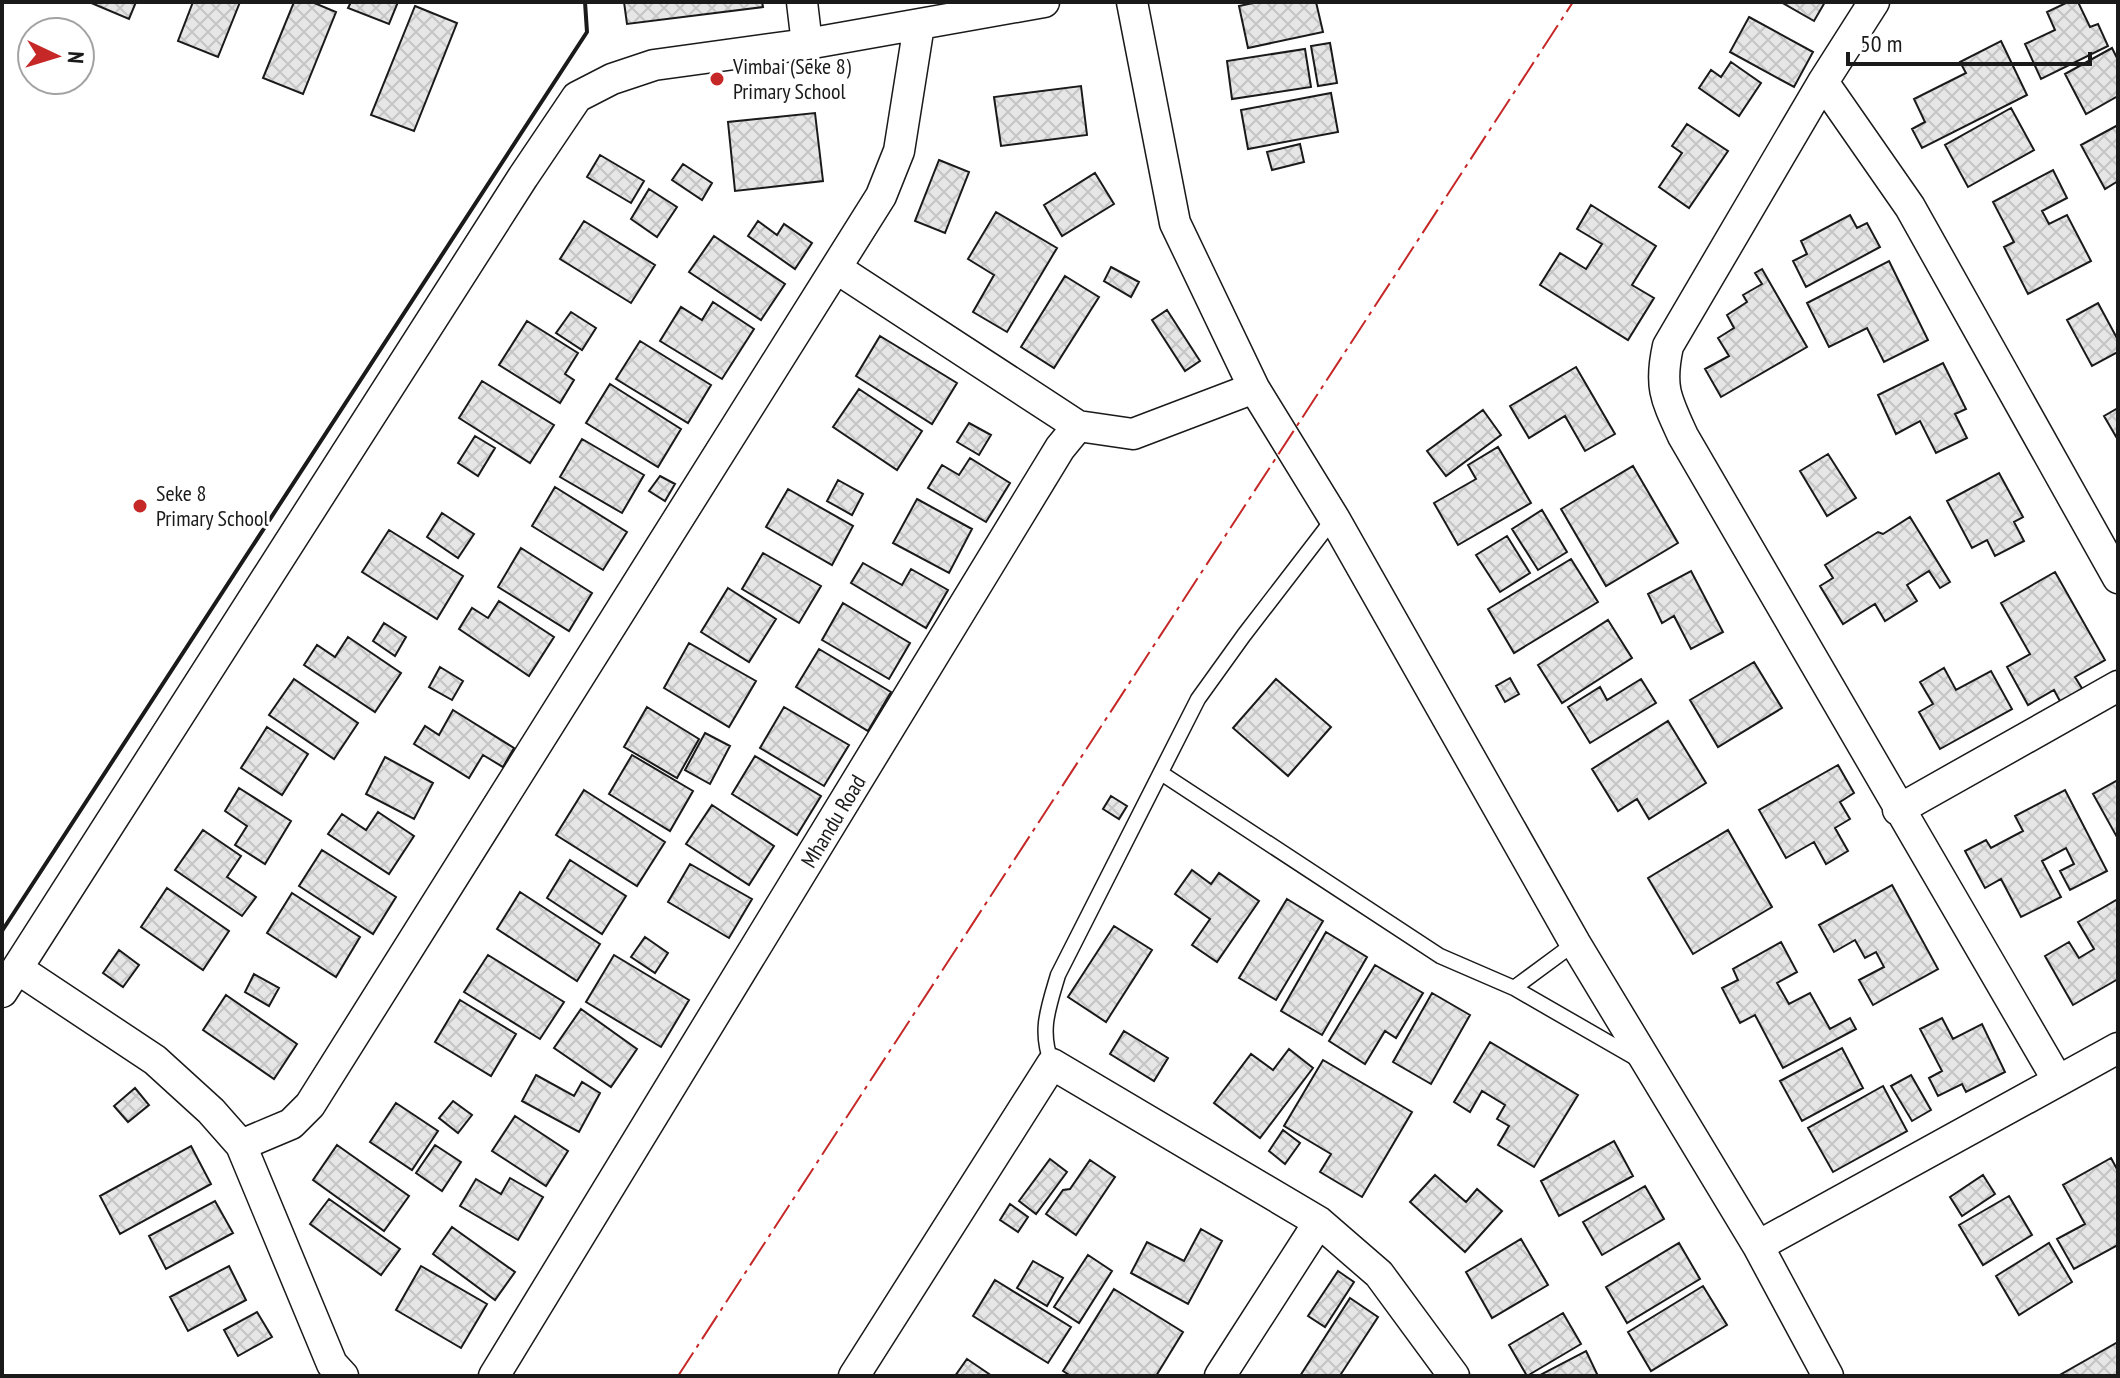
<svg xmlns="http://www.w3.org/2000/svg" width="2120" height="1378" viewBox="0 0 2120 1378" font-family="'PT Sans Narrow',sans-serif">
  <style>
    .building { fill: url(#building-cross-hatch); stroke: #1a1a1a; stroke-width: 2 }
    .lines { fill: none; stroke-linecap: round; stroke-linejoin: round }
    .service-casing { stroke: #1a1a1a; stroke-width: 17 }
    .minor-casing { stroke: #1a1a1a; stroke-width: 33 }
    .service { stroke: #fff; stroke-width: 14 }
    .minor { stroke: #fff; stroke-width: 30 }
    .wall { stroke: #1a1a1a; stroke-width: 4 }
    .power { stroke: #c62828; stroke-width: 2; stroke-dasharray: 28 6 4 6; stroke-linecap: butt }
    .poi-dot { fill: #c62828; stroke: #fff; stroke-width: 3 }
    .labels { text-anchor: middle; stroke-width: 6; stroke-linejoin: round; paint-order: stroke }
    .poi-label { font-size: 22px; fill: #1a1a1a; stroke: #fff; text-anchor: start }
    .street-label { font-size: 22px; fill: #1a1a1a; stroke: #fff }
  </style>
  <defs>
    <pattern id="building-cross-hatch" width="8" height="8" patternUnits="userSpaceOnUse" patternTransform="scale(2)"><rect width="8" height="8" fill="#e6e6e6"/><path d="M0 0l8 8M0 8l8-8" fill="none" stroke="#c5c5c5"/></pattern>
  </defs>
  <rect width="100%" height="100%" fill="#fff"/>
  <path class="building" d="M89 2H136L129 19Z
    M193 2H240L218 57 178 41Z
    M294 2H312L336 12 303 94 263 78Z
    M351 2H398L389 24 348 8Z
    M624 2H762L763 7 627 24Z
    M1258 2H1316L1323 32 1248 48 1239 6Z
    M1781 2H1825L1814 21Z
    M2068 2H2078L2090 27 2098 24 2108 46 2041 79 2025 44 2055 30 2047 12Z
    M415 6 457 23 414 131 371 115Z
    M1749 17 1813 52 1794 87 1730 52Z
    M2001 41 2027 95 1922 148 1912 129 1925 122 1914 99 1966 73 1960 62Z
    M1330 43 1337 83 1318 86 1311 46Z
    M2112 48 2118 60V96L2086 114 2065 74Z
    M1305 49 1311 87 1232 99 1227 61Z
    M1731 62 1761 83 1739 116 1699 88 1711 70 1721 77Z
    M1081 86 1087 135 1001 146 994 97Z
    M1331 93 1338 132 1248 149 1241 110Z
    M2011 108 2034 150 1968 187 1945 145Z
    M815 113 823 181 735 191 728 122Z
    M1687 124 1728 151 1689 208 1659 187 1682 153 1672 146Z
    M2118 125V181L2105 189 2081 145Z
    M1300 144 1304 162 1272 170 1267 152Z
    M600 155 644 181 631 203 587 177Z
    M939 160 969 172 945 233 915 221Z
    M683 164 712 183 702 200 672 180Z
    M2053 170 2067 198 2042 211 2049 224 2067 215 2091 261 2028 294 2004 247 2014 242 1993 202Z
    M1095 173 1114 204 1062 236 1044 205Z
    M649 189 677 207 657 237 631 219Z
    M1591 205 1656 246 1632 285 1654 298 1628 340 1540 285 1560 253 1586 269 1602 244 1577 229Z
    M996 212 1057 248 1007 332 973 312 994 275 968 259Z
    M1850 215 1857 228 1867 223 1880 247 1806 287 1793 261 1807 254 1801 241Z
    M584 221 655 265 631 303 560 259Z
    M758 221 777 235 784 224 812 243 795 269 748 236Z
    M714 236 785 284 761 320 689 272Z
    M1889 261 1928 340 1884 362 1867 328 1829 347 1807 303Z
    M1111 267 1139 282 1131 297 1104 281Z
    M1762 269 1807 347 1721 397 1705 369 1729 356 1718 338 1734 328 1727 315 1747 302 1743 295 1762 284 1755 273Z
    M1065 276 1099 297 1054 368 1021 347Z
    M713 302 754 329 722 379 660 341 681 307 702 320Z
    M2098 303 2118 340V352L2092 366 2067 320Z
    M1167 310 1200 361 1185 371 1152 320Z
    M571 312 596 328 582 350 556 333Z
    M527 321 578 353 565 374 574 380 560 403 499 365Z
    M880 336 957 383 932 424 856 376Z
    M640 341 711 385 688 423 616 379Z
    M1943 363 1966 409 1955 414 1967 438 1936 453 1920 421 1896 434 1878 395Z
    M1576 367 1615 434 1585 451 1565 416 1529 438 1510 406Z
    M482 381 554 425 530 463 459 418Z
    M610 384 681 429 658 467 586 423Z
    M859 389 922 431 897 470 833 427Z
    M2118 408V440L2104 416Z
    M1483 410 1501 435 1446 476 1427 451Z
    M969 423 991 435 979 455 957 442Z
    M475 436 495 448 478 476 458 463Z
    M582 439 644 475 622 513 560 477Z
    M1498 447 1531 503 1458 545 1434 503 1476 479 1468 465Z
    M1828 454 1856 498 1827 516 1800 471Z
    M970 458 1010 483 986 522 928 488 942 465 959 475Z
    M1633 466 1678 543 1606 586 1561 509Z
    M1999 473 2023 517 2014 522 2024 541 1995 556 1987 540 1972 548 1947 501Z
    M660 476 675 484 665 501 649 491Z
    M838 480 863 494 852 515 827 501Z
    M555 487 627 532 603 570 532 526Z
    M788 489 853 526 832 565 766 527Z
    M917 499 972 529 949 573 893 543Z
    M1542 510 1567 552 1538 570 1512 529Z
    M442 513 474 534 458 558 427 537Z
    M1910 517 1950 582 1940 588 1929 571 1907 585 1917 601 1885 621 1875 604 1843 624 1820 586 1833 578 1825 565 1878 532 1883 534Z
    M389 530 463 576 437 619 362 572Z
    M1507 536 1530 573 1500 592 1476 555Z
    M521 548 592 593 569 631 498 587Z
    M763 553 821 586 799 623 742 589Z
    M1571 559 1598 602 1514 653 1488 609Z
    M863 563 902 585 911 569 948 590 926 628 851 583Z
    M1691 571 1723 632 1691 649 1674 616 1662 623 1648 594Z
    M2055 572 2105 660 2075 677 2083 690 2061 703 2054 690 2028 705 2007 667 2030 654 2001 603Z
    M728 588 776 619 749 662 701 632Z
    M499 601 554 637 529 676 459 629 472 608 488 618Z
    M843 603 910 643 889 679 822 640Z
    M1608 620 1632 658 1562 703 1538 665Z
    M384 623 406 637 395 656 373 641Z
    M348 637 401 673 375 712 304 665 317 645 335 657Z
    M689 643 756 681 729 727 664 688Z
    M819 649 891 692 868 731 796 687Z
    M1754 662 1782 708 1718 747 1690 700Z
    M440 667 463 681 452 700 429 687Z
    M1944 668 1956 690 1991 671 2012 709 1940 749 1919 712 1933 704 1920 682Z
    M1510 678 1519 694 1505 702 1496 686Z
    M294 679 358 723 334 759 269 715Z
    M1276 679 1331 727 1288 776 1233 728Z
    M1641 679 1656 703 1590 743 1568 707 1600 687 1607 700Z
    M647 707 699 739 677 778 624 747Z
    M784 707 849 745 824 786 760 748Z
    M453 710 514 748 503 767 483 755 469 778 414 744 425 726 439 735Z
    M1668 721 1706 783 1649 819 1637 799 1618 811 1592 769Z
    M267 727 308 754 282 795 241 768Z
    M705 733 730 746 710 784 685 770Z
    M632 755 693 791 670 831 609 794Z
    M755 756 821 796 797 835 732 794Z
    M385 757 433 783 414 819 366 794Z
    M1838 765 1854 793 1840 802 1850 819 1835 828 1848 851 1826 864 1814 842 1786 858 1759 810Z
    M2118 780V839L2093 794Z
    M239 788 291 821 265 864 235 845 247 826 225 811Z
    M584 790 665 842 637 886 556 835Z
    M2065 790 2107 871 2070 890 2060 871 2074 864 2066 848 2042 861 2061 897 2021 917 2001 879 1985 888 1965 851 1986 840 1991 848 2023 831 2015 816Z
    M1111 796 1127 806 1119 819 1103 809Z
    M712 805 774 846 749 885 686 844Z
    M378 812 414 836 389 874 328 834 342 814 366 830Z
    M203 830 241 856 227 877 256 897 242 916 175 870Z
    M1728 830 1772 907 1693 954 1648 878Z
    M322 850 396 897 373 934 299 886Z
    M570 860 626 896 602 934 547 898Z
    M690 864 752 899 729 938 668 902Z
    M1192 870 1211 884 1219 873 1259 901 1217 962 1192 945 1210 919 1175 894Z
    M1892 885 1938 969 1873 1005 1859 980 1884 967 1876 952 1865 958 1855 940 1834 952 1819 925Z
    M167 888 229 931 203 970 141 927Z
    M520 892 600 944 577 981 497 929Z
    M292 893 360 937 336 977 267 933Z
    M1287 899 1323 921 1276 1000 1239 978Z
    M2118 899V979L2073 1005 2045 956 2069 942 2079 958 2094 949 2078 922Z
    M1114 926 1152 950 1106 1022 1068 997Z
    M1326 932 1367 957 1322 1035 1281 1011Z
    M645 937 668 953 655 973 631 957Z
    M1781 942 1797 972 1777 983 1789 1004 1810 993 1830 1029 1850 1018 1856 1029 1783 1068 1755 1015 1740 1023 1722 988 1738 980 1733 969Z
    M119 950 139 965 123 987 103 973Z
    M488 955 564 1002 540 1039 464 992Z
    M614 955 689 1000 661 1047 586 1002Z
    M1375 965 1423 993 1396 1038 1385 1031 1365 1064 1329 1041Z
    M254 974 279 988 269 1006 245 992Z
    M1432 993 1470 1015 1431 1084 1393 1062Z
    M226 995 297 1044 274 1079 203 1030Z
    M460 1000 516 1034 491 1076 435 1042Z
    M581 1009 637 1049 611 1087 554 1048Z
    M1942 1018 1953 1039 1982 1024 2005 1072 1966 1092 1962 1084 1938 1096 1929 1078 1942 1071 1920 1029Z
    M1124 1031 1168 1058 1154 1081 1110 1054Z
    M1490 1042 1578 1095 1534 1167 1498 1145 1509 1126 1497 1119 1505 1105 1482 1091 1470 1112 1454 1102Z
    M1842 1048 1863 1088 1802 1121 1780 1081Z
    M1289 1049 1313 1068 1260 1138 1214 1103 1251 1054 1273 1070Z
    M1323 1060 1412 1112 1362 1197 1320 1172 1331 1154 1284 1126Z
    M536 1075 574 1096 582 1082 600 1093 579 1132 522 1101Z
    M1911 1075 1931 1110 1912 1121 1891 1086Z
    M1883 1086 1907 1131 1833 1172 1808 1128Z
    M135 1088 149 1105 128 1122 114 1106Z
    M453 1101 472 1115 458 1133 439 1118Z
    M396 1103 438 1131 412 1170 370 1142Z
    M515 1116 568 1151 546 1186 492 1151Z
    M1283 1130 1300 1143 1285 1164 1269 1151Z
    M1614 1141 1633 1176 1559 1216 1541 1181Z
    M337 1145 409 1196 384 1231 313 1180Z
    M435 1145 461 1162 442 1191 416 1173Z
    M191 1146 211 1184 120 1234 100 1196Z
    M2111 1158 2118 1171V1245L2074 1269 2057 1239 2085 1224 2063 1185Z
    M1050 1159 1067 1172 1036 1214 1019 1201Z
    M1090 1160 1115 1177 1076 1235 1046 1214 1063 1190 1070 1189Z
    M1435 1175 1466 1202 1477 1189 1502 1211 1465 1252 1410 1202Z
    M1983 1175 1995 1194 1962 1216 1950 1197Z
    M510 1178 543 1197 518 1240 460 1206 476 1179 501 1194Z
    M1645 1186 1664 1219 1602 1255 1583 1222Z
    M2009 1196 2032 1235 1983 1265 1959 1225Z
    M329 1199 400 1249 381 1275 310 1224Z
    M215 1201 233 1233 166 1269 149 1236Z
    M1010 1204 1028 1217 1018 1232 1000 1220Z
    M452 1227 515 1272 495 1300 433 1254Z
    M1201 1229 1222 1241 1188 1304 1131 1273 1147 1242 1184 1261Z
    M1521 1239 1548 1285 1492 1318 1466 1272Z
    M1679 1243 1700 1279 1627 1323 1606 1287Z
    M2049 1243 2072 1282 2019 1315 1996 1276Z
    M1088 1255 1112 1271 1079 1323 1054 1307Z
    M1033 1261 1063 1278 1047 1306 1017 1288Z
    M229 1266 246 1300 188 1331 170 1297Z
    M421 1266 487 1304 461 1348 396 1310Z
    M1338 1271 1354 1282 1325 1327 1308 1316Z
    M995 1280 1071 1327 1048 1363 973 1316Z
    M1703 1286 1727 1325 1651 1371 1628 1332Z
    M1114 1289 1183 1332 1156 1376H1071L1063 1371Z
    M1350 1298 1378 1317 1341 1374 1345 1376H1300Z
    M257 1312 272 1337 238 1356 224 1330Z
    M1563 1313 1581 1344 1527 1376 1509 1345Z
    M2118 1342V1376H2058Z
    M1586 1351 1598 1376H1540V1375Z
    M967 1359 992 1376H955Z"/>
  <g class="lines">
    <g class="service-casing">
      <path id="service" d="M1161 773 1440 956 1514 988 1575 943
        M1514 988 1639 1060
        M1052 1064C1039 1031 1048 1009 1058 975L1198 699 1244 635 1334 518"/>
    </g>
    <g class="minor-casing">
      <path id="minor" d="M802 2 807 44
        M1132 2 1175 223 1254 388 1334 518 1575 943 1758 1246 1828 1376
        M1874 2 1823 82 1668 346C1659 387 1666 399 1683 436L2057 1079
        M1823 82 1910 207 2118 578
        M836 268 1078 426
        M1898 810 2118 686
        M18 969 155 1060 211 1111 241 1145 332 1364 343 1376
        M2 992 523 177 577 97 612 79 654 65 807 44 1044 2
        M241 1145 291 1124 310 1105 881 196 899 151 919 25
        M1758 1246 2118 1048
        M494 1376 1060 448 1078 426 1133 434 1254 388
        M854 1376 1052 1064 1319 1222 1379 1274 1454 1376
        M1220 1376 1319 1222"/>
    </g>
    <use href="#service" class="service"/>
    <use href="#minor" class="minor"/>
    <path class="wall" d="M2 931 587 32 585 2"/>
    <path class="power" d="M678 1376 1573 2"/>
  </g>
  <g class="poi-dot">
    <circle cx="717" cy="79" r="8"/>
    <circle cx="140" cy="506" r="8"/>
  </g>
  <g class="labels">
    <g class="poi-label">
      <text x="733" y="74">Vimbai (Seke 8)<tspan x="733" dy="25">Primary School</tspan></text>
      <text x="156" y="501">Seke 8<tspan x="156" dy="25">Primary School</tspan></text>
    </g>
    <g class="street-label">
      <text transform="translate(833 821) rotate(-59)" y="8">Mhandu Road</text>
    </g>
  </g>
  <rect width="2120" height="1378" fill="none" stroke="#1a1a1a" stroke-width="8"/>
  <g transform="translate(56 56) rotate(94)"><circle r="38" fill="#ffffff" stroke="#a3a3a3" stroke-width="2"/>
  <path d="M0-6L14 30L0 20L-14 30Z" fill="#c62828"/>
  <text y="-12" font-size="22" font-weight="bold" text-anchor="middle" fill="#1a1a1a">N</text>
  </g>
  <path d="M1848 52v12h242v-12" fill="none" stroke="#1a1a1a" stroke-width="4"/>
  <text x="1860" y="52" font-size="24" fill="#1a1a1a" stroke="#ffffff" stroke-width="6" paint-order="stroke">50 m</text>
</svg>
